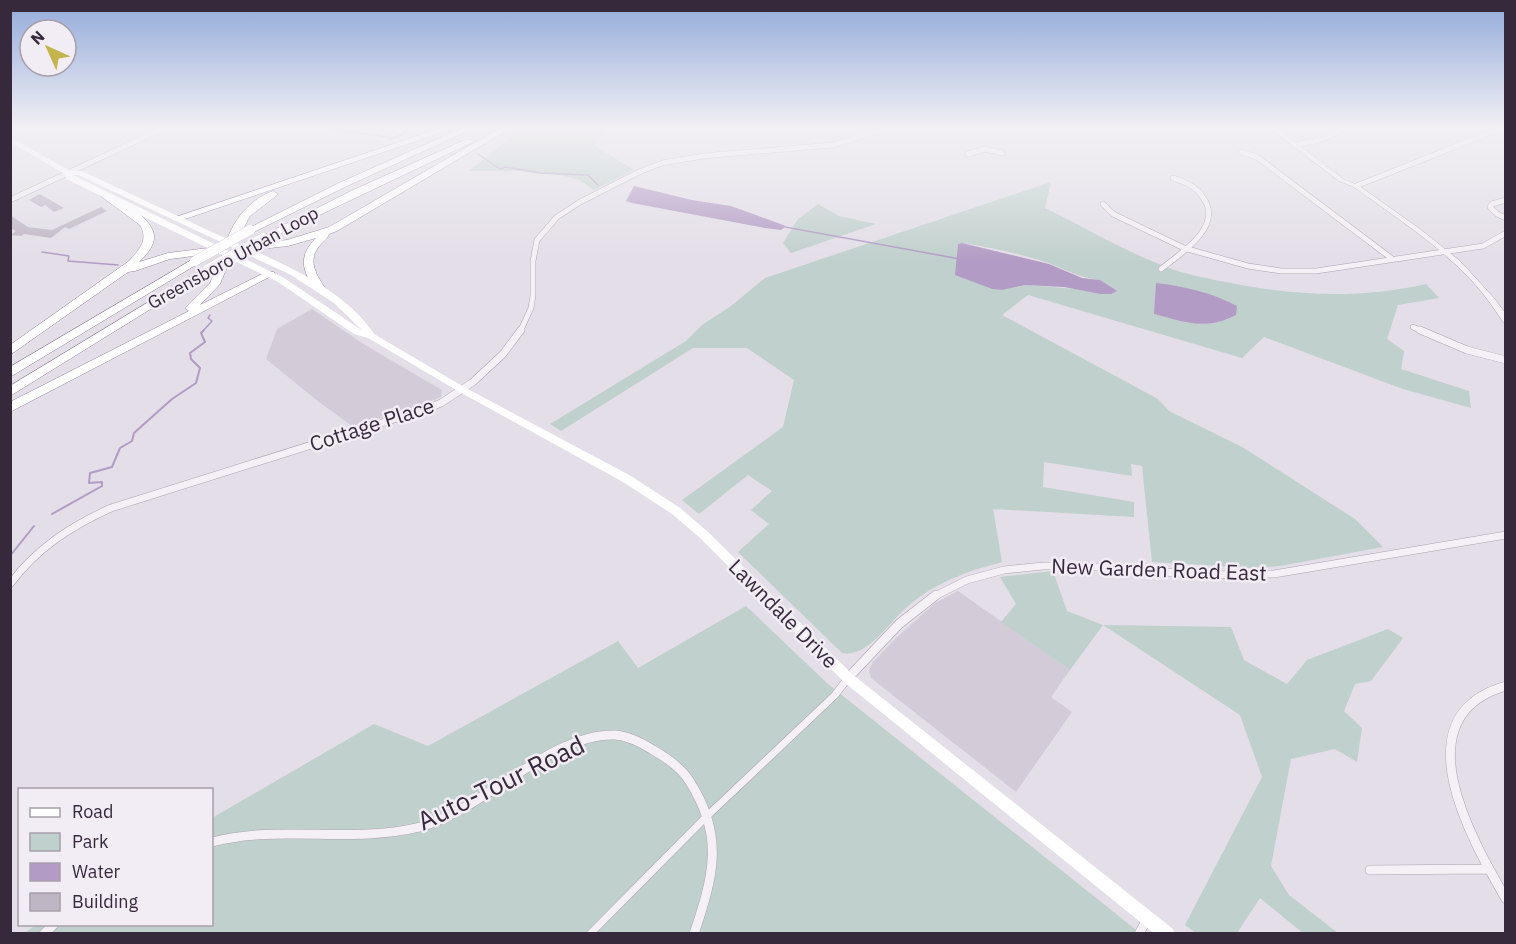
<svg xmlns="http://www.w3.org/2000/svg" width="1516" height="944" viewBox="0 0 1516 944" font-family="'IBM Plex Sans',sans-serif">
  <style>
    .built { fill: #d3ccd8 }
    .green { fill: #c0d0cc; fill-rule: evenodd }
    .water { fill: #b29bc4 }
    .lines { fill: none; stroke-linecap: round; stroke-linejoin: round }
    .stream-far1 { stroke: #b29bc4; stroke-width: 1.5 }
    .stream { stroke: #b29bc4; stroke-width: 2 }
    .building { fill: #beb6c3 }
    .pedestrian-casing { stroke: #aca4b0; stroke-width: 8 }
    .minor-far2-casing { stroke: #aca4b0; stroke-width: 6 }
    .minor-far1-casing { stroke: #aca4b0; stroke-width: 8 }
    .minor-casing { stroke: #aca4b0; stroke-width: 10 }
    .tertiary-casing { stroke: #aca4b0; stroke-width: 1 }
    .motorway-casing { stroke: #94879c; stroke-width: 1 }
    .pedestrian { stroke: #f4f0f5; stroke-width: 7 }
    .minor-far2 { stroke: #f4f0f5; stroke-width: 5 }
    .minor-far1 { stroke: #f4f0f5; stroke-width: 7 }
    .minor { stroke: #f4f0f5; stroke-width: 9 }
    .tertiary { fill: #f4f0f5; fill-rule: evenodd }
    .secondary { fill: #fff; fill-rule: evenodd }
    .motorway { fill: #fff; fill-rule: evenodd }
    .motorway-bridge-casing { stroke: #94879c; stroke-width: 10; stroke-linecap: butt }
    .motorway-bridge { stroke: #fff; stroke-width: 10 }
    .labels { text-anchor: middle; stroke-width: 5; stroke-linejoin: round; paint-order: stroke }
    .far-street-label { font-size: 18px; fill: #36293c; stroke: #f2edf4 }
    .street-label { font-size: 21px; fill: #36293c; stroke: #f2edf4 }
    .near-street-label { font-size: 26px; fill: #36293c; stroke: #f2edf4 }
  </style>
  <rect width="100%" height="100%" fill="#e3dee7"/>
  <path class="built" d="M312 309 365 345 442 390 441 397 411 409 352 426 319 402 266 359 277 329Z
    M958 591 1070 670 1051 697 1072 712 1016 792 871 678 869 670 873 662 895 639 935 603Z"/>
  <path class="green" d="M531 128H608L594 145 634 170 594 190 578 179 559 175 521 171H469L519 131Z
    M1051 182 1045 208C1086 228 1126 252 1169 268 1188 275 1210 279 1231 283 1295 296 1361 299 1426 284L1439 298 1398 305 1387 339 1404 351 1401 369 1469 391 1471 408 1403 389 1264 337 1242 358 1028 295 1002 315 1158 399 1169 411 1242 447 1355 519 1383 547 1280 566 1250 568 1152 562 1142 466 1131 464 1132 476 1044 462 1043 487 1134 502V517L993 509 1002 562C965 572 936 582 907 607 889 622 868 658 842 653L738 552 769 524 751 510 772 491 748 475 699 514 682 500 783 427 794 380 747 348H693L561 431 550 424 686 341 702 325 731 306 765 278ZM962 243C990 247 1025 255 1051 264 1068 271 1082 278 1100 280L1077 289 1025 285 1002 290 992 289 961 277 957 259 958 244ZM1176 286 1227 301 1236 315C1208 331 1184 322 1154 314Z
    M818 204 839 216 876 224 791 253 783 243 798 219Z
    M1053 571 1067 611 1103 625 1231 627 1244 660 1287 684 1307 660 1388 629 1403 638 1371 681 1355 684 1344 711 1362 728 1357 762 1335 749 1291 759 1271 866 1289 895 1338 933H1303L1260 898 1237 933H1196L1185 925 1262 777 1240 715 1103 625 1070 670 1001 622 1016 604 1000 577Z
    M746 606 828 684 1140 933 23 934 37 924H212V818L374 724 428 746 618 641 638 668Z"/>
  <path class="water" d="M634 186 692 200 731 206 786 226 781 230 765 228 632 203 626 201Z
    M962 243 1049 264 1082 278 1100 280 1117 291 1111 294H1101L1064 287 1025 285 1002 290 992 289 955 275 958 244Z
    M1156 283C1183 286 1213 293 1237 306L1236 315C1207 331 1184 322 1154 314Z"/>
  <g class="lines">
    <path class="stream-far1" d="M326 128 394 138
      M389 140 403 134 408 128
      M478 154 500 169 506 167 540 173 588 175 598 185
      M785 227 960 259
      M42 252 69 256 68 261 118 265
      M202 332 212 321 208 318 210 315"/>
    <path class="stream" d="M52 514 102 486V482L89 483 90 473 112 467 120 448 132 441 134 433 172 399 196 383 200 368 191 359 190 353 205 342 201 333 204 330
      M10 556 34 526"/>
  </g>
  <path class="building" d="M40 194 64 208 54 212 45 205 41 207 29 200Z
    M101 207 107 211 69 229 65 227 51 238 24 234 21 236 11 235 16 231 10 228V215L28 227 52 230Z"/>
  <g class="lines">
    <g class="pedestrian-casing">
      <path id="pedestrian" d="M590 934 706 817 835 695 848 678"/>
    </g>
    <g class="minor-far2-casing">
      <path id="minor-far2" d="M1295 145 1319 140 1347 128
        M1241 152 1257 157 1391 258
        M968 154 985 149 1002 153
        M1356 186 1502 128
        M10 200 164 128
        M1506 200 1492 204 1490 207 1497 214 1506 218
        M1103 204 1113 214 1184 248 1248 266 1281 271H1316L1483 246 1506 233
        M1161 269C1180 254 1223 227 1204 199 1197 187 1186 182 1173 178
        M1413 327 1424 332
        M520 332 531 308 533 295V261L537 240 557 217 580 202 639 172 662 163 703 156 833 145 889 128"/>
    </g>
    <g class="minor-far1-casing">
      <path id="minor-far1" d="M1420 330 1467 350 1506 360
        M10 584C37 548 71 526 111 508L426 409 441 403 473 382 503 354 521 330
        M933 597 967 580 1004 570 1043 566H1084L1204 575 1274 574 1506 535"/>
    </g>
    <g class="minor-casing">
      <path id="minor" d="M848 678 899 624 936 595
        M1506 686C1400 716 1472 840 1506 899
        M212 842C281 824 351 844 420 827 484 810 550 733 615 735 629 736 642 743 653 750 667 758 682 768 690 782 725 837 713 877 694 934
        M1370 870 1488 869
        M44 934 54 924
        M1139 934 1148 917"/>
    </g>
    <g class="tertiary-casing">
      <path id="tertiary" d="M1270 128H1277L1343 179 1358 185 1420 229 1460 261 1494 298 1506 314V322H1503C1494 308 1484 294 1473 282 1438 244 1395 217 1354 187L1339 181Z"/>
    </g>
    <g class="motorway-casing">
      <path id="motorway" d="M441 128H455L182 220 178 221 173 218Z
        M462 128H474L345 187 254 232H246L245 230 339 183Z
        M500 128H511L337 231 329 234C328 238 325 240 321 244 307 259 315 273 325 288L323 290H315C302 270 298 256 316 238L288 246 242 251 237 248 242 245 287 240 329 227Z
        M467 139 475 141 267 240H259L258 238 351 191Z
        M273 191 278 194 276 196 250 216 235 245H227L226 243C233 220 250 199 273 191Z
        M105 192C119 197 157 221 154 239 153 248 145 256 139 262L168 253 217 247 222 250 217 253 170 259 135 271 128 272 10 355V345L129 261C139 250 149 240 140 225L102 197 100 195Z
        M227 252 232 255 220 284 200 305 266 272H274L275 274 10 412V402L189 311 185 308 210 283 222 255Z
        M195 258 199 259V263L10 377V367Z
        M208 266 213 269 212 271 10 396V386Z"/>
    </g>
    <use href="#pedestrian" class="pedestrian"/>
    <use href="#minor-far2" class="minor-far2"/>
    <use href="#minor-far1" class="minor-far1"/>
    <use href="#minor" class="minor"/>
    <use href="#tertiary" class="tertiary"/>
    <path class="secondary" d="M10 137 70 171H82C126 192 170 212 214 233 265 256 343 285 374 334L464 387 631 476 680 508 708 532 852 674 1173 929 1175 934H1155L844 682 700 538 672 514 623 482 458 391 368 338 354 334 278 282 66 179 65 174 10 142ZM73 175H78L291 275 334 303 363 331 284 278Z"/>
    <use href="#motorway" class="motorway"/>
    <g class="motorway-bridge-casing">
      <path id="motorway-bridge" d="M195 261 250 230
        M208 269 263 238"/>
    </g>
    <use href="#motorway-bridge" class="motorway-bridge"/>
  </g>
  <linearGradient id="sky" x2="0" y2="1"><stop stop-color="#92aada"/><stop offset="0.49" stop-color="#f2f0f4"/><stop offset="1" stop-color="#f2f0f4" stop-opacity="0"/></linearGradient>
  <rect width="1516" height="261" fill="url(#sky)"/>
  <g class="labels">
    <g class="far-street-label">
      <text transform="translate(233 258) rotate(-29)" y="6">Greensboro Urban Loop</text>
    </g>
    <g class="street-label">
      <text transform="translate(372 425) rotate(-18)" y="7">Cottage Place</text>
      <text transform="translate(1159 570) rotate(2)" y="7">New Garden Road East</text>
      <text transform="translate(783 614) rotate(45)" y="7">Lawndale Drive</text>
    </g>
    <g class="near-street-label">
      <text transform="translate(501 783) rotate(-26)" y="9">Auto-Tour Road</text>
    </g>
  </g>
  <rect width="1516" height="944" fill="none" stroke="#36293c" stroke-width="24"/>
  <rect x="18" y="788" width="195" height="138" fill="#f2edf4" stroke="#a79faa" stroke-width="1.5"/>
  <rect x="30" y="808" width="30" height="9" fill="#ffffff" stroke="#a79faa" stroke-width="1.5"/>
  <text x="72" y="818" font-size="18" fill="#36293c">Road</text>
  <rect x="30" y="833" width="30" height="18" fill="#c0d0cc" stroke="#a79faa" stroke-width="1.5"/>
  <text x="72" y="848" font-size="18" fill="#36293c">Park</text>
  <rect x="30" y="863" width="30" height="18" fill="#b29bc4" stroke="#a79faa" stroke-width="1.5"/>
  <text x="72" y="878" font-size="18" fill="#36293c">Water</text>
  <rect x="30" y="893" width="30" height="18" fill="#beb6c3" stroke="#a79faa" stroke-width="1.5"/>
  <text x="72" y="908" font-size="18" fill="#36293c">Building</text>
  <g transform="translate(48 48) rotate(315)"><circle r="28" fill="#f2edf4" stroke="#a79faa" stroke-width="1.5"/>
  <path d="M0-4.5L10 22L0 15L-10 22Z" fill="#c3b54b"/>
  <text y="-9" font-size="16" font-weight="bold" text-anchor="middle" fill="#36293c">N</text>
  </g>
</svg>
